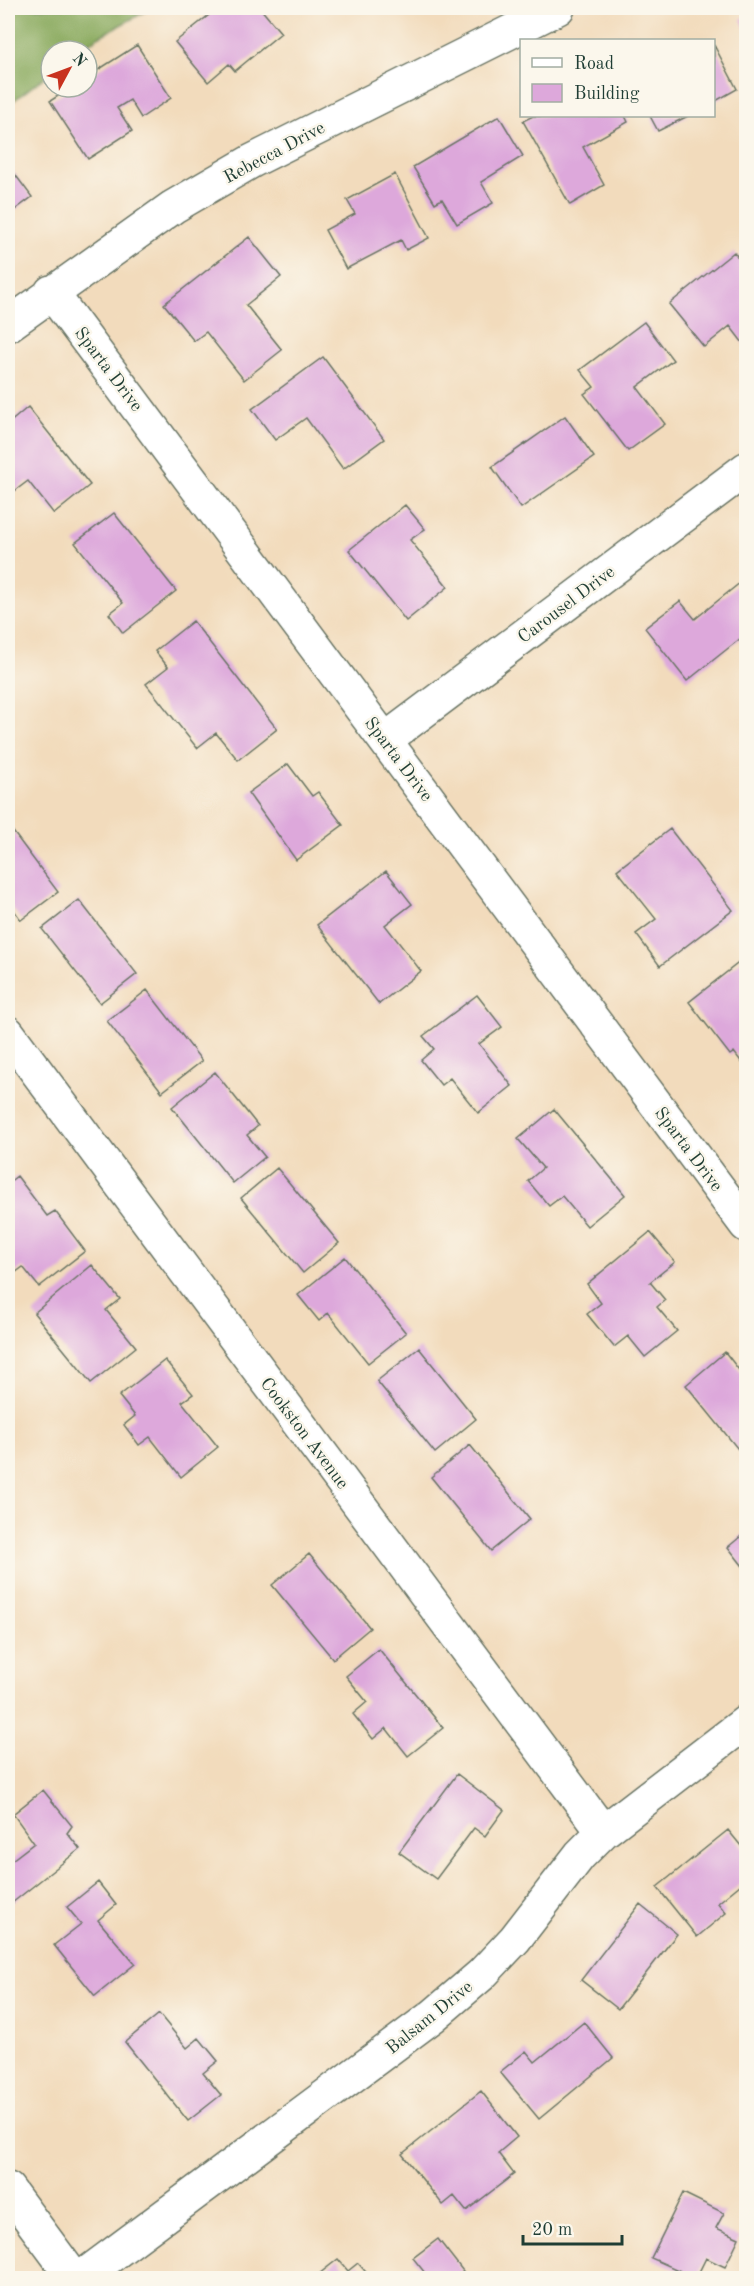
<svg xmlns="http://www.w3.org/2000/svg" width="754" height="2286" viewBox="0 0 754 2286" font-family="'Old Standard TT',serif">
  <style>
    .forest { fill: #8aaa5e; stroke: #547449; stroke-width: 1.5 }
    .building { fill: #dda8db }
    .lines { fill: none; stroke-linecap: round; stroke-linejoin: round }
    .minor-casing { stroke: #697464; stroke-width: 36 }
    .minor { stroke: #fff; stroke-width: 33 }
    .labels { text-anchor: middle; stroke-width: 5; stroke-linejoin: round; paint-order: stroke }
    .street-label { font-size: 18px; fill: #1f3d34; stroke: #fbf7ec }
  </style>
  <rect width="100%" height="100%" fill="#fbf7ec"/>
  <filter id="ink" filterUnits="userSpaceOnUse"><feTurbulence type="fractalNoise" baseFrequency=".0167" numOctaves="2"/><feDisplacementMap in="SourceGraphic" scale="12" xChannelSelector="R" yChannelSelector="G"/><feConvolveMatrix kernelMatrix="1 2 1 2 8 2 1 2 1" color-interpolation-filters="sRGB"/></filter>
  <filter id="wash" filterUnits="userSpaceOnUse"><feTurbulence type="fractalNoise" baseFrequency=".008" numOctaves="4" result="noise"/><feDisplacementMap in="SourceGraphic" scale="24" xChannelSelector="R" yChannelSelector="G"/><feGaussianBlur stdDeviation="1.35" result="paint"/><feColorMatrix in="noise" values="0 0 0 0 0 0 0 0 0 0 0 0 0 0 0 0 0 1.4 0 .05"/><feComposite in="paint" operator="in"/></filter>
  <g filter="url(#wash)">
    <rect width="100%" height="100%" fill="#f2dbbc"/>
    <path class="forest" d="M8 8H152L98 37 79 51H51V72L8 105Z"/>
    <g id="blocks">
      <path class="building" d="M212 8H260L281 33 235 71 229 64 208 82 175 42 214 11Z
        M746 17V31L741 19Z
        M137 45 171 98 141 118 130 100 117 108 132 131 88 159 50 101 72 87H87V77Z
        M714 45 737 89 714 102Z
        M499 116 523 156 481 182 493 203 457 224 442 199 435 203 413 167Z
        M533 116H625L628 122 583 147 604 185 570 205 523 121Z
        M650 116H688L658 131Z
        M8 165 32 197 8 215Z
        M395 174 429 238 406 250 401 240 346 269 325 230 355 214 347 200Z
        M249 237 281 277 246 305 282 350 244 380 206 332 194 341 164 304Z
        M734 252 746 268V347L730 326 704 347 669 304Z
        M644 322 673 360 637 387 665 424 628 451 584 394 594 387 580 370Z
        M323 357 384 439 343 469 306 418 275 440 252 409Z
        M28 407 90 485 54 514 28 481 8 496V424Z
        M565 416 594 457 521 508 492 467Z
        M405 505 425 529 410 540 448 587 406 621 349 550Z
        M114 513 176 591 123 633 109 614 123 603 75 543Z
        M746 578V634L687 681 645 628 680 601 695 619Z
        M193 621 277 729 238 760 216 733 197 748 146 684 168 667 155 651Z
        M288 764 312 796 318 792 343 825 296 860 248 793Z
        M8 825 58 892 21 920 8 902Z
        M670 829 733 910 660 966 636 934 656 919 617 870Z
        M386 871 412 904 385 925 421 971 379 1004 317 925Z
        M79 900 137 974 100 1003 42 929Z
        M746 957V1068L734 1052 730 1055 689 1002Z
        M147 990 202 1061 162 1092 107 1021Z
        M477 995 502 1027 479 1044 512 1086 478 1113 450 1078 441 1085 421 1060 434 1049 423 1036Z
        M215 1072 258 1126 247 1135 265 1157 233 1183 172 1107Z
        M554 1109 625 1195 587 1226 562 1196 549 1206 528 1181 543 1168 518 1139Z
        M277 1168 339 1243 303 1273 241 1198Z
        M17 1176 47 1216 55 1211 85 1251 39 1287 23 1267 8 1278V1183Z
        M650 1232 675 1262 650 1282 665 1300 657 1307 677 1331 645 1357 628 1336 614 1347 587 1314 601 1303 587 1284Z
        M345 1257 406 1333 368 1363 328 1313 319 1321 298 1295Z
        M92 1265 120 1299 106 1310 136 1347 91 1383 34 1313Z
        M419 1348 476 1419 435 1453 377 1381Z
        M725 1352 746 1379V1459L686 1385Z
        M165 1360 193 1394 182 1402 218 1447 181 1477 150 1437 139 1445 124 1425 135 1416 119 1396Z
        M470 1445 530 1519 491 1551 431 1477Z
        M746 1532V1570L728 1547Z
        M309 1554 370 1628 333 1659 272 1585Z
        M379 1649 443 1728 408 1756 386 1728 373 1739 353 1714 367 1702 346 1676Z
        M457 1774 504 1810 485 1836 474 1828 436 1879 399 1852Z
        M43 1790 72 1826 67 1833 80 1849 12 1903 8 1897V1854L12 1860 34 1843 13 1814Z
        M728 1830 746 1852V1880L718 1903 726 1913 697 1937 657 1887Z
        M98 1882 116 1905 98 1920 135 1964 95 1996 54 1945 81 1924 67 1907Z
        M640 1904 677 1934 618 2009 581 1980Z
        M159 2014 187 2048 199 2038 218 2061 203 2073 221 2095 188 2121 125 2042Z
        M584 2022 613 2058 539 2119 500 2072 526 2051 535 2062Z
        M481 2091 517 2137 498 2153 514 2174 466 2211 454 2196 443 2205 402 2154Z
        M683 2193 724 2213 716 2228 739 2238 725 2267 706 2258 696 2278 651 2258Z
        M438 2239 463 2271 453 2278H429L413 2258Z
        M338 2259 348 2271 358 2263 371 2278H314Z"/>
    </g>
  </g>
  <g filter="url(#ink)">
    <use href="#blocks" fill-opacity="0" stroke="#697464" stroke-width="1.5"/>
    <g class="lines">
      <g class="minor-casing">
        <path id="minor" d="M51 292 746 1225
          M8 325 173 207 252 161 558 8
          M385 740 746 469
          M8 1033 603 1832
          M8 2189 74 2278
          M81 2278 433 2016 481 1975 515 1939 580 1855 603 1832 746 1722"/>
      </g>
      <use href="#minor" class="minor"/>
    </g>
  </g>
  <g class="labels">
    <g class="street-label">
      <text transform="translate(274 152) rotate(-28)" y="6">Rebecca Drive</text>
      <text transform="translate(109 369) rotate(53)" y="6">Sparta Drive</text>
      <text transform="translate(566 604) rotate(-37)" y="6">Carousel Drive</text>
      <text transform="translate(399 759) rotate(53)" y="6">Sparta Drive</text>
      <text transform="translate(689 1149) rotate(53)" y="6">Sparta Drive</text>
      <text transform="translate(305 1433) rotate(53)" y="6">Cookston Avenue</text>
      <text transform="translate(429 2017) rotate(-39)" y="6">Balsam Drive</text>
    </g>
  </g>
  <rect width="754" height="2286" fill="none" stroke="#fbf7ec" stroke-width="30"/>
  <rect x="520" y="39" width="195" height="78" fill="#fbf7ec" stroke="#a3ada2" stroke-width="1.5"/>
  <rect x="532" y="58" width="30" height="9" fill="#ffffff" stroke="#a3ada2" stroke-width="1.5"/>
  <text x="574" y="69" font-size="18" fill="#1f3d34">Road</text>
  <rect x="532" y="84" width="30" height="18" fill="#dda8db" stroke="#a3ada2" stroke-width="1.5"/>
  <text x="574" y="99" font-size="18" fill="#1f3d34">Building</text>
  <g transform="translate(69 69) rotate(49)"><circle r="28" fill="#fbf7ec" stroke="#a3ada2" stroke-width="1.5"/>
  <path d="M0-4.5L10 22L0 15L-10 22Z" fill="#c8321e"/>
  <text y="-9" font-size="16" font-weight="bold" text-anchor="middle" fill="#1f3d34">N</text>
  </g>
  <path d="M523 2235v9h99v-9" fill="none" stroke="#1f3d34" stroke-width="3"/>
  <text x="532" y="2235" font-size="18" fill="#1f3d34" stroke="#fbf7ec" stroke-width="4.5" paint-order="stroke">20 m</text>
</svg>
